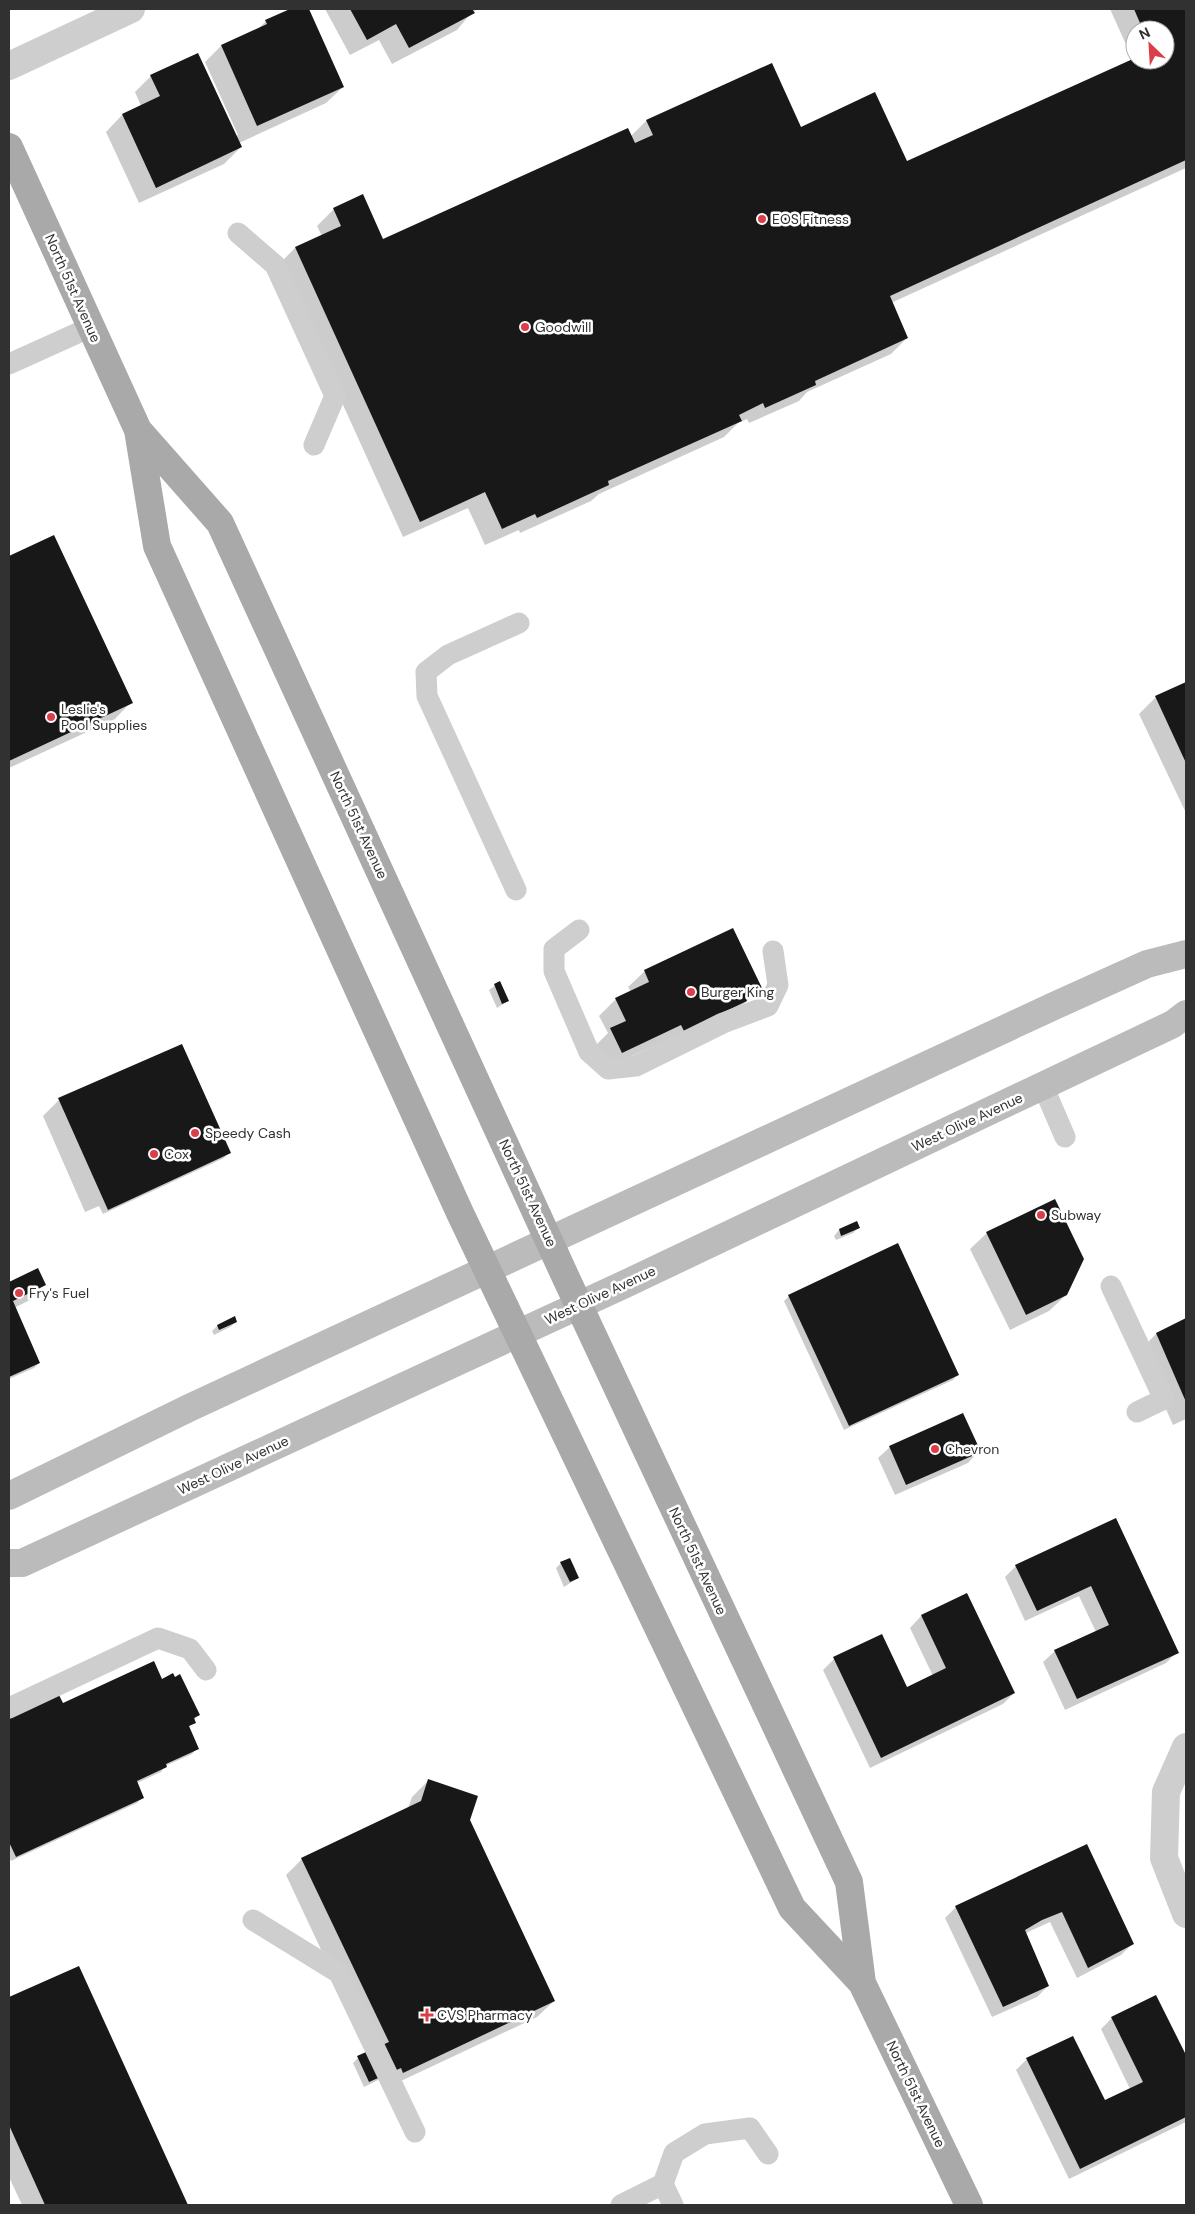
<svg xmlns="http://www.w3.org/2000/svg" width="1195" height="2214" viewBox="0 0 1195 2214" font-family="'DM Sans',sans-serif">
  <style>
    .shadow { fill: #0003; fill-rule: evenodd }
    .building { fill: #181818 }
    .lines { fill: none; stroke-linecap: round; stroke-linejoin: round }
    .lane { stroke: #cecece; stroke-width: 21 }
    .street { stroke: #cecece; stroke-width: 28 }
    .secondary { stroke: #bbb; stroke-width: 28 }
    .primary { stroke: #a9a9a9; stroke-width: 28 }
    .poi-dot { fill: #dc3e49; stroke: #fff; stroke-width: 2 }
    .labels { text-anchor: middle; stroke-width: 5; stroke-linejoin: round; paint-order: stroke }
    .poi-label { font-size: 14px; fill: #313131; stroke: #fff; text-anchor: start }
    .street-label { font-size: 14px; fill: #313131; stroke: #fff }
  </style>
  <rect width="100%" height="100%" fill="#fff"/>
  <path class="shadow" d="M293 9H307L343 87 326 103 239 143 241 147 224 164 139 203 106 132 122 115 141 106 135 92 151 76 236 136 238 135 205 62 221 46 257 30 266 21Z
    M325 9H479L472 12 457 30 392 64 379 40 350 55Z
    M1110 9H1186V168L891 303 907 338 891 354 807 392 799 401 749 423 747 419 738 423 724 437 599 494 591 501 520 533 519 530 485 545 468 508 403 537 279 264 295 248 322 236 317 226 334 209 382 240 631 136 646 121 800 128 906 163 1133 60ZM1135 30H1165V60H1135Z
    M54 537 131 702 115 719 9 768V558Z
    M1186 683V813L1139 714 1156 697Z
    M645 971 760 987 744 1004 606 1068 595 1046 608 1033 599 1016 616 999 631 992 628 987Z
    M500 982 508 1001 497 1008 489 990Z
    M59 1100 229 1152 224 1158 103 1214 99 1206 85 1212 43 1116Z
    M858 1228 853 1233 836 1240 834 1236 839 1230Z
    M987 1233 1066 1295 1049 1311 1010 1330 970 1249Z
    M38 1270 45 1284 28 1301 14 1308 39 1363 34 1368 9 1379V1284Z
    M789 1296 958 1374 953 1380 844 1430 784 1301Z
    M1186 1320V1419L1173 1425 1140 1350 1156 1334Z
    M236 1322 230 1327 214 1335 212 1331 217 1326Z
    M962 1415 979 1451 968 1463 895 1495 878 1458 890 1447Z
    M1115 1519 1177 1652 1166 1663 1065 1710 1043 1662 1055 1651 1096 1632 1079 1596 1025 1621 1005 1577 1016 1566Z
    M561 1563 578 1578 564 1587 556 1568Z
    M967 1595 1014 1693 1003 1704 870 1768 823 1670 834 1659 906 1689 933 1676 910 1628 921 1616Z
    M174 1678 198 1715 188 1728 197 1748 192 1754 165 1766 161 1772 137 1783 143 1797 137 1803 11 1861 9 1857V1720L58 1697 62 1705Z
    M428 1781 468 1820 554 2001 537 2017 386 2088 382 2078 364 2087 353 2063 358 2058 369 2052 286 1875 302 1859 408 1808 412 1797Z
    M1086 1846 1132 1944 1121 1955 1077 1978 1050 1922 1030 1931 1025 1934 1048 1986 1037 1997 992 2017 945 1918 956 1907Z
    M78 1967 187 2205H22L9 2177V1999Z
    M1156 1996 1186 2059V2122L1069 2179 1016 2070 1027 2059 1104 2102 1130 2089 1101 2029 1112 2018Z"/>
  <path class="building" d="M290 9H309L344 87 257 126 221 45 267 24 265 20Z
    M350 9H472L475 13 409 48 396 24 367 40Z
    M1134 9H1186V160L890 296 908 338 815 381 816 385 765 408 763 403 739 415 742 421 608 481 609 485 537 518 535 514 502 529 485 492 420 522 295 247 341 226 333 208 363 194 383 239 628 128 635 143 653 135 646 120 772 63 801 127 875 92 907 161 1135 58V60H1165V30H1143Z
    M198 53 242 147 156 188 122 114 160 96 150 75Z
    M54 535 133 703 9 761V556Z
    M1186 682V763L1155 696Z
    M733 928 762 988 745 996 747 1001 684 1031 681 1025 622 1053 610 1028 626 1021 615 998 649 982 644 970Z
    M500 981 509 1001 502 1004 494 984Z
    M182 1044 231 1153 108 1210 58 1098Z
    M1055 1199 1084 1259 1067 1295 1026 1315 986 1232Z
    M857 1221 860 1228 841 1236 839 1229Z
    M898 1243 959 1375 849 1426 788 1295Z
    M38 1268 46 1285 13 1301 40 1363 9 1377V1282Z
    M235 1316 237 1322 219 1330 217 1325Z
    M1186 1318V1402L1156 1333Z
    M963 1413 981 1452 906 1485 889 1446Z
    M1116 1518 1179 1653 1077 1699 1054 1650 1109 1625 1091 1586 1037 1611 1015 1565Z
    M570 1558 579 1578 570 1582 560 1562Z
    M967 1593 1015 1693 881 1758 833 1657 882 1634 907 1687 946 1668 921 1615Z
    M154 1661 162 1679 173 1673 175 1677 180 1674 200 1715 194 1718 196 1723 189 1726 199 1749 166 1764 167 1767 137 1781 144 1798 16 1857 9 1842V1719L59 1695 63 1703Z
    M428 1779 478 1796 470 1820 555 2001 403 2073 401 2068 369 2082 357 2056 389 2042 301 1858 421 1801Z
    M1087 1844 1134 1944 1088 1968 1062 1912 1042 1920 1025 1930 1049 1986 1003 2007 955 1906Z
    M79 1966 188 2205H45L9 2125V1997Z
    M1156 1995 1186 2055V2117L1080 2169 1026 2058 1073 2036 1105 2100 1143 2082 1111 2017Z"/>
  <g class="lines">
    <path class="lane" d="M238 233 275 265 335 396 314 445
      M9 364 91 327
      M516 890 427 696 426 672 448 655 519 623
      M579 930 554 949V971L589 1052 608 1069 636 1066 723 1023 768 1006 778 985 773 951
      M1043 1086 1065 1137
      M1111 1286 1164 1399 1137 1412
      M9 1708 158 1638 190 1649 206 1670
      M253 1920 339 1973 415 2132
      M663 2184 674 2153 705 2134 750 2128 768 2154
      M621 2205 663 2184 673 2205"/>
    <path class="street" d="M9 66 131 9
      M1186 1747 1166 1792 1164 1858 1186 1914"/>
    <path class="secondary" d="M9 1496 189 1408 1054 1006 1147 964 1186 954
      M9 1563H22L623 1285 1173 1024 1186 1014"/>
    <path class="primary" d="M9 147 138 430 157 546 460 1213 792 1908 862 1983 969 2205
      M138 430 220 523 566 1278 849 1882 862 1983"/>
  </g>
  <g class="poi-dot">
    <circle cx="762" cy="219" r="5"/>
    <circle cx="525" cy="327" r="5"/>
    <circle cx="51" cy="717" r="5"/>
    <circle cx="691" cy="992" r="5"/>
    <circle cx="195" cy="1133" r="5"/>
    <circle cx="154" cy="1154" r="5"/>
    <circle cx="1041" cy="1215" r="5"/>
    <circle cx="19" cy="1293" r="5"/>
    <circle cx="935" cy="1449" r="5"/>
    <path d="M424.5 2007.5h5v5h5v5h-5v5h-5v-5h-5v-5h5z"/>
  </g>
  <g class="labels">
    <g class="poi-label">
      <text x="772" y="224">EOS Fitness</text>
      <text x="535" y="332">Goodwill</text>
      <text x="61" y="714">Leslie's<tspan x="61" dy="16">Pool Supplies</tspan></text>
      <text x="701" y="997">Burger King</text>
      <text x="205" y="1138">Speedy Cash</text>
      <text x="164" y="1159">Cox</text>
      <text x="1051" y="1220">Subway</text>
      <text x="29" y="1298">Fry's Fuel</text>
      <text x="945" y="1454">Chevron</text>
      <text x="437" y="2020">CVS Pharmacy</text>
    </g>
    <g class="street-label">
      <text transform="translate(73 288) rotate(66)" y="5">North 51st Avenue</text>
      <text transform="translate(359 825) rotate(65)" y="5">North 51st Avenue</text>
      <text transform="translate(967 1122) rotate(-25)" y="5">West Olive Avenue</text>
      <text transform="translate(528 1193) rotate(65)" y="5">North 51st Avenue</text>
      <text transform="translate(600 1295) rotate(-25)" y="5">West Olive Avenue</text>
      <text transform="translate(233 1465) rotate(-25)" y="5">West Olive Avenue</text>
      <text transform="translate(698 1561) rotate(65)" y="5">North 51st Avenue</text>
      <text transform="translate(916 2094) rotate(64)" y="5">North 51st Avenue</text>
    </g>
  </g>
  <rect width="1195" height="2214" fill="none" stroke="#313131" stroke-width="20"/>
  <g transform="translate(1150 45) rotate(335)"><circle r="24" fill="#ffffff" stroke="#adadad"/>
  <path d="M0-4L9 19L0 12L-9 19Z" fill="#dc3e49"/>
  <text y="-8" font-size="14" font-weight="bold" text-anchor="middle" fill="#313131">N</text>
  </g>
</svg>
